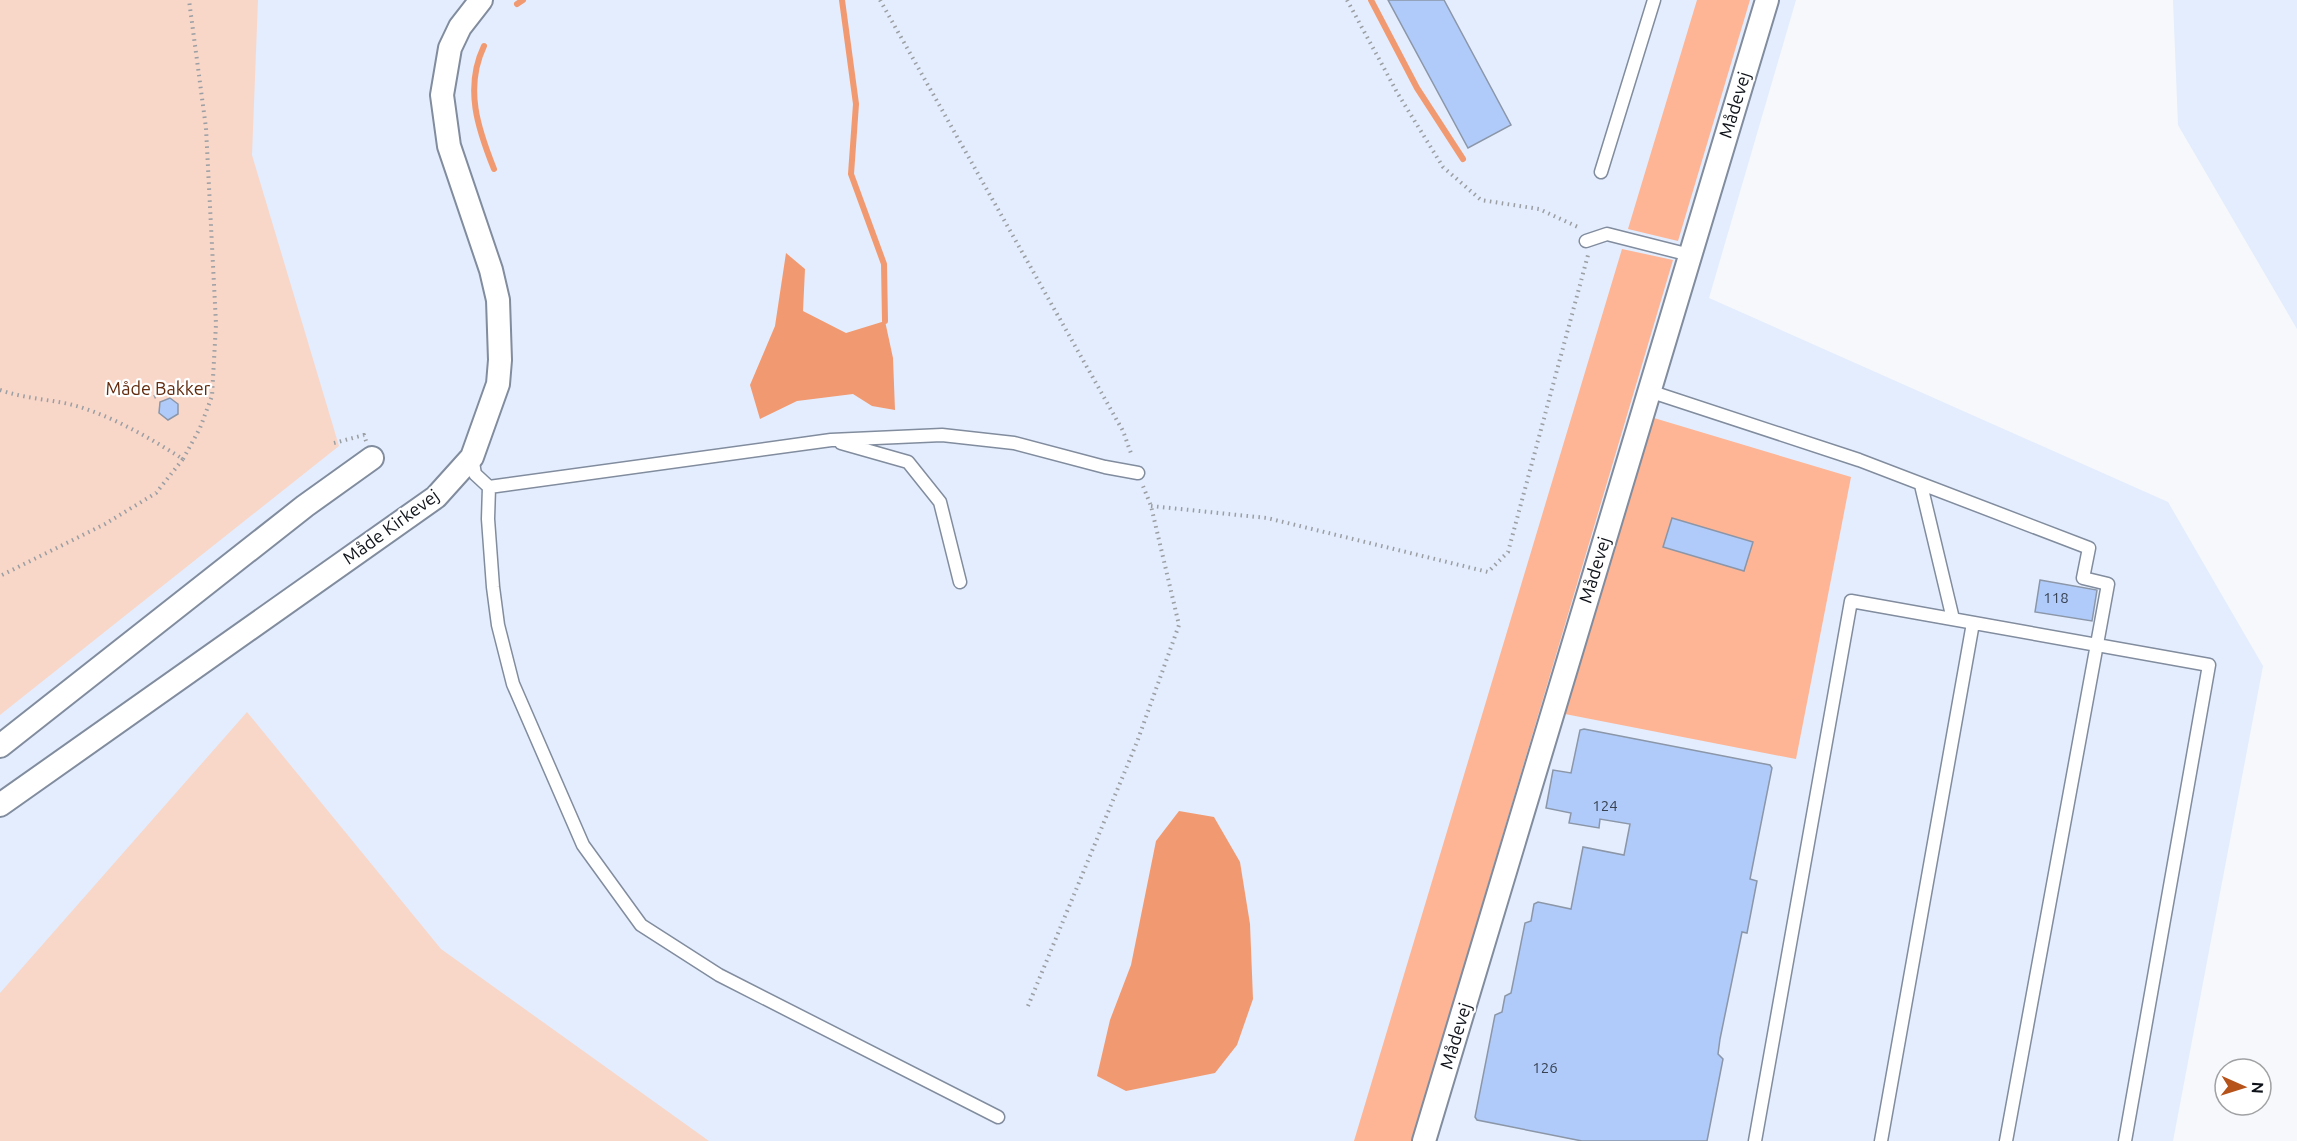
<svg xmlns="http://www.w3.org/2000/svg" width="2297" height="1141" viewBox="0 0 2297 1141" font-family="Ubuntu,sans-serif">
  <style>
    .built { fill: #e3edfd }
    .green { fill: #f8d7c9 }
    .forest { fill: #fdb595 }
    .water { fill: #f19a71 }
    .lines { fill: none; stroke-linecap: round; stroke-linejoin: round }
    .stream { stroke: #f19a71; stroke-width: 6 }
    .building { fill: #b0cbf9; stroke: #8b96a8; stroke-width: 1.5 }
    .service-casing { stroke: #818c9e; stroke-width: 15 }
    .minor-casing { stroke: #818c9e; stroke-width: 26 }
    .path { stroke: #9b9ea3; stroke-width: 4; stroke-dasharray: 1.5 4.5; stroke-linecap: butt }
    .service { stroke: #fff; stroke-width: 12 }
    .minor { stroke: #fff; stroke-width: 22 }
    .labels { text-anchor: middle; stroke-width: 4.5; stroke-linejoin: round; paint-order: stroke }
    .number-label { font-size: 15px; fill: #374151 }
    .street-label { font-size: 18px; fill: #0f1319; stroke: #fff }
    .park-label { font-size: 18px; fill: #622b0e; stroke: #fff }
  </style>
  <rect width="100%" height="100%" fill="#f6f8fc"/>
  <path class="built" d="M0 0H1796L1709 298 2168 502 2263 666 2173 1141H0Z
    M2173 0H2297V329L2178 125Z"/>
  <path class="green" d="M0 0H258L252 155 339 446 0 715Z
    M247 712 441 949 709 1141H0V993Z"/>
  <path class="forest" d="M1697 0H1750L1678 241 1628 229Z
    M1622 249 1673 260 1412 1141H1354Z
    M1654 418 1851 477 1796 759 1565 714Z"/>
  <path class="water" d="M786 253 805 269 803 311 846 333 885 321 893 358 895 410 872 406 853 394 797 401 760 419 750 385 775 326Z
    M1179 811 1214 817 1240 862 1250 924 1253 999 1237 1045 1215 1073 1126 1091 1097 1076 1110 1020 1131 965 1156 841Z"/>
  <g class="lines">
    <path class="stream" d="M842 0 856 104 851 174 884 264 885 321
      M1371 0 1417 88 1463 159
      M517 4 523 0
      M484 46C464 88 478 129 494 169"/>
  </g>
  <path class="building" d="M1388 0H1444L1511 125 1468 148Z
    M170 398 178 404V414L168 420 159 413 160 402Z
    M1672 518 1753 542 1744 571 1663 547Z
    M2040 580 2097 590 2092 621 2035 612Z
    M1584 729 1770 765 1772 768 1750 879 1757 881 1747 933 1742 932 1720 1039 1718 1054 1723 1059 1707 1141H1582L1477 1120 1475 1117 1495 1015 1502 1012 1505 996 1511 993 1525 923 1531 921 1534 904 1538 902 1571 909 1583 847 1624 855 1630 824 1600 819 1599 828 1569 823 1571 813 1546 808 1553 770 1571 773 1580 730Z"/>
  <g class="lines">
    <g class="service-casing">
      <path id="service" d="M1601 172 1654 0
        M1586 241 1607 234 1690 255
        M1649 391 1859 460 2089 548 2083 578 2108 584 2006 1141
        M841 443 908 462 940 502 960 582
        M472 457 475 474 489 487
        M1921 485 1953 619
        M998 1117 719 975 641 925 583 845 513 684 498 625 493 587 488 519 489 487 831 440 942 435 1014 443 1105 467 1138 473
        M1755 1141 1851 601 2209 665 2125 1141
        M1881 1141 1973 623"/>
    </g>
    <g class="minor-casing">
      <path id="minor" d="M0 746 305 506 372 458
        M0 805 436 497 472 457 498 384 500 360 498 300 491 270 449 146 442 95 450 48 460 27 481 0
        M1424 1141 1767 0"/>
    </g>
    <path class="path" d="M880 0 1123 431 1132 456
      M1347 0 1398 94 1443 167 1481 200 1539 209 1580 228
      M0 390C23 398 45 399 69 404 109 414 148 437 183 459L156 493 105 524 0 576
      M154 397 171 390 212 396
      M334 443 364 435 366 441
      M183 459 200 428 212 396 216 324 206 128 189 0
      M1151 506 1267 518 1488 572 1508 552 1588 255
      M1028 1006 1137 742 1179 625 1151 506 1143 486"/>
    <use href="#service" class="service"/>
    <use href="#minor" class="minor"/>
  </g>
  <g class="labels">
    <g class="number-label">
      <text x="2056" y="603">118</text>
      <text x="1605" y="811">124</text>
      <text x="1545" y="1073">126</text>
    </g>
    <g class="street-label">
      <text transform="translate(1735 105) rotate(-73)" y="6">Mådevej</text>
      <text transform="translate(391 527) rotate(-36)" y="6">Måde Kirkevej</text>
      <text transform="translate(1595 570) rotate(-73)" y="6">Mådevej</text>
      <text transform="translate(1456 1036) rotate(-73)" y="6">Mådevej</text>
    </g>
    <g class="park-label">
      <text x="158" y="395">Måde Bakker</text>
    </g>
  </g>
  <g transform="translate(2243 1087) rotate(93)"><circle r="28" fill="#ffffff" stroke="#9fa1a3" stroke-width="1.5"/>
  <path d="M0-4.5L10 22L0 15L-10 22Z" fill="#b6531b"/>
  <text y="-9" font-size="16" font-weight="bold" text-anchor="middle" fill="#0f1319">N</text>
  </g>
</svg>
